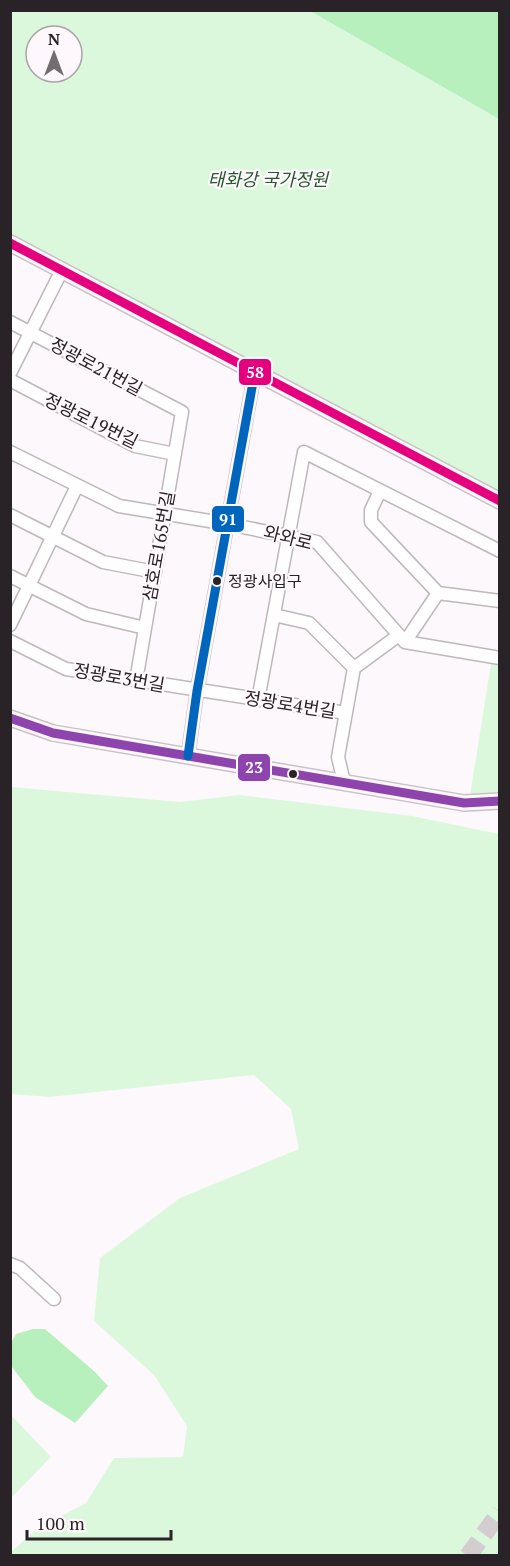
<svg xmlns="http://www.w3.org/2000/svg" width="510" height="1566" viewBox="0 0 510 1566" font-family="'PT Serif','Noto Sans KR',serif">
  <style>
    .green { fill: #dbf8dd; fill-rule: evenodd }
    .water { fill: #b7efbd }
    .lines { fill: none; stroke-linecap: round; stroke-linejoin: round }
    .highway-tunnel { stroke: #d3cdd0; stroke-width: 18; stroke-dasharray: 18 9; stroke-linecap: butt }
    .minor-casing { stroke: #beb8bb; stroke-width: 15 }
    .major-casing { stroke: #cac1c6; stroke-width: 18 }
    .minor { stroke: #fffefe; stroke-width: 12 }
    .major { stroke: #f9f5f7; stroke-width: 15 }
    .bus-1-casing { stroke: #fef7fb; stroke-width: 14 }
    .bus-2-casing { stroke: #fef7fb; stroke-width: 14 }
    .bus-3-casing { stroke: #fef7fb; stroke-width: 14 }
    .bus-1 { stroke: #e5007d; stroke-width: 9 }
    .bus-2 { stroke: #8e44ad; stroke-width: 9 }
    .bus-3 { stroke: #0065bd; stroke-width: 9 }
    .bus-dot { fill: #292226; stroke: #fef7fb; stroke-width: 2 }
    .labels { text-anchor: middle; stroke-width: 4.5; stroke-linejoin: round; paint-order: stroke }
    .bus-label { font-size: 16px; fill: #292226; stroke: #fef7fb; text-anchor: start }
    .park-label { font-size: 18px; font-style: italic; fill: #225a2c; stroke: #fef7fb }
    .street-label { font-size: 18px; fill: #292226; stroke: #fef7fb }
    .line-badge { stroke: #fef7fb; stroke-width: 2 }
    .badge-label { font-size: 16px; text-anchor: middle; font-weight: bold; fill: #fff }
  </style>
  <rect width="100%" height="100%" fill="#fdf8fb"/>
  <path class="green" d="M10 11H310L499 119V491L11 235ZM36 36H72V72H36Z
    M491 664 499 665V794L470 795Z
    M11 787 180 802 239 795 412 816 499 834V1555H11V1552L38 1528 86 1503 114 1458 183 1457 187 1426 154 1375 94 1321 100 1258 180 1198 299 1149 291 1109 254 1075 50 1097 11 1094Z
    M11 1415 51 1457 11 1498H10Z"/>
  <path class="water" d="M310 11H499V119Z
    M33 1329H45L95 1372 108 1386 75 1423 35 1397 12 1367 11 1343 16 1334Z"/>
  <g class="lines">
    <path class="highway-tunnel" d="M468 1556 500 1512"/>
    <g class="minor-casing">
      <path id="minor" d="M10 322 182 412 136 681
        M10 373 62 270
        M10 380 135 446 175 454
        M10 452 119 506 228 524 317 542 405 642 500 658
        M380 491 371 510V522L438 593 500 601
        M10 515 103 562 155 572
        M10 576 86 614 145 628
        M274 615 309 623 354 668 338 757 344 782
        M10 625 77 486
        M10 641 66 669 346 713
        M405 642 438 593
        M354 668 399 635
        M258 700 304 452 500 551
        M188 756 197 691 255 371
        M10 1264 20 1268 54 1299"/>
    </g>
    <g class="major-casing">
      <path id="major" d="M10 243 500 501
        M10 718 53 733 464 803 500 801"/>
    </g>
    <use href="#minor" class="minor"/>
    <use href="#major" class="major"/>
    <g class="bus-1-casing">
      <path id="bus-1" d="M10 243 500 501"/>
    </g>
    <g class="bus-2-casing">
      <path id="bus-2" d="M10 718 53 733 464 803 500 801"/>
    </g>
    <g class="bus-3-casing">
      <path id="bus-3" d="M188 756 197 691 255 371"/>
    </g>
    <use href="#bus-1" class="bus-1"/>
    <use href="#bus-2" class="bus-2"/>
    <use href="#bus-3" class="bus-3"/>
  </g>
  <g class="bus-dot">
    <circle cx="217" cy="581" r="5"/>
    <circle cx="293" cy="774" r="5"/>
  </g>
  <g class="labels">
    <g class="bus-label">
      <text x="228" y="587">정광사입구</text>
    </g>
    <g class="park-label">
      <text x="268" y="186">태화강 국가정원</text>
    </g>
    <g class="street-label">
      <text transform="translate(96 367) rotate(28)" y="6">정광로21번길</text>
      <text transform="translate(91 421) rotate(26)" y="6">정광로19번길</text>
      <text transform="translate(288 538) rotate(14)" y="6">와와로</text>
      <text transform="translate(159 546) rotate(-80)" y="6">삼호로165번길</text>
      <text transform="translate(119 678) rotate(10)" y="6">정광로3번길</text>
      <text transform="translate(290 705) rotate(9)" y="6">정광로4번길</text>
    </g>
  </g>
  <g class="line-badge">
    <rect x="238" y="358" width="34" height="28" rx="6" fill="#e5007d"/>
    <rect x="211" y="505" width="34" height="28" rx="6" fill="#0065bd"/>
    <rect x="237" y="753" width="34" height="29" rx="6" fill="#8e44ad"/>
  </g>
  <g class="badge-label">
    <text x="255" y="378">58</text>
    <text x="228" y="525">91</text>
    <text x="254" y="773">23</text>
  </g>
  <rect width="510" height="1566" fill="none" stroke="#292226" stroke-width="24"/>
  <g transform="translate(54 54)"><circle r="28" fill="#fef7fb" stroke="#a9a2a6" stroke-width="1.5"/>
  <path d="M0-4.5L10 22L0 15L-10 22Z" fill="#736d71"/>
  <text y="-9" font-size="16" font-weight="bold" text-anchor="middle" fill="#292226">N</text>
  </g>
  <path d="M27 1530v9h144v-9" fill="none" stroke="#292226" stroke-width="3"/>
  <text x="36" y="1530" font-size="18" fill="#292226" stroke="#fef7fb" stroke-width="4.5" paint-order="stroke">100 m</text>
</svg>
